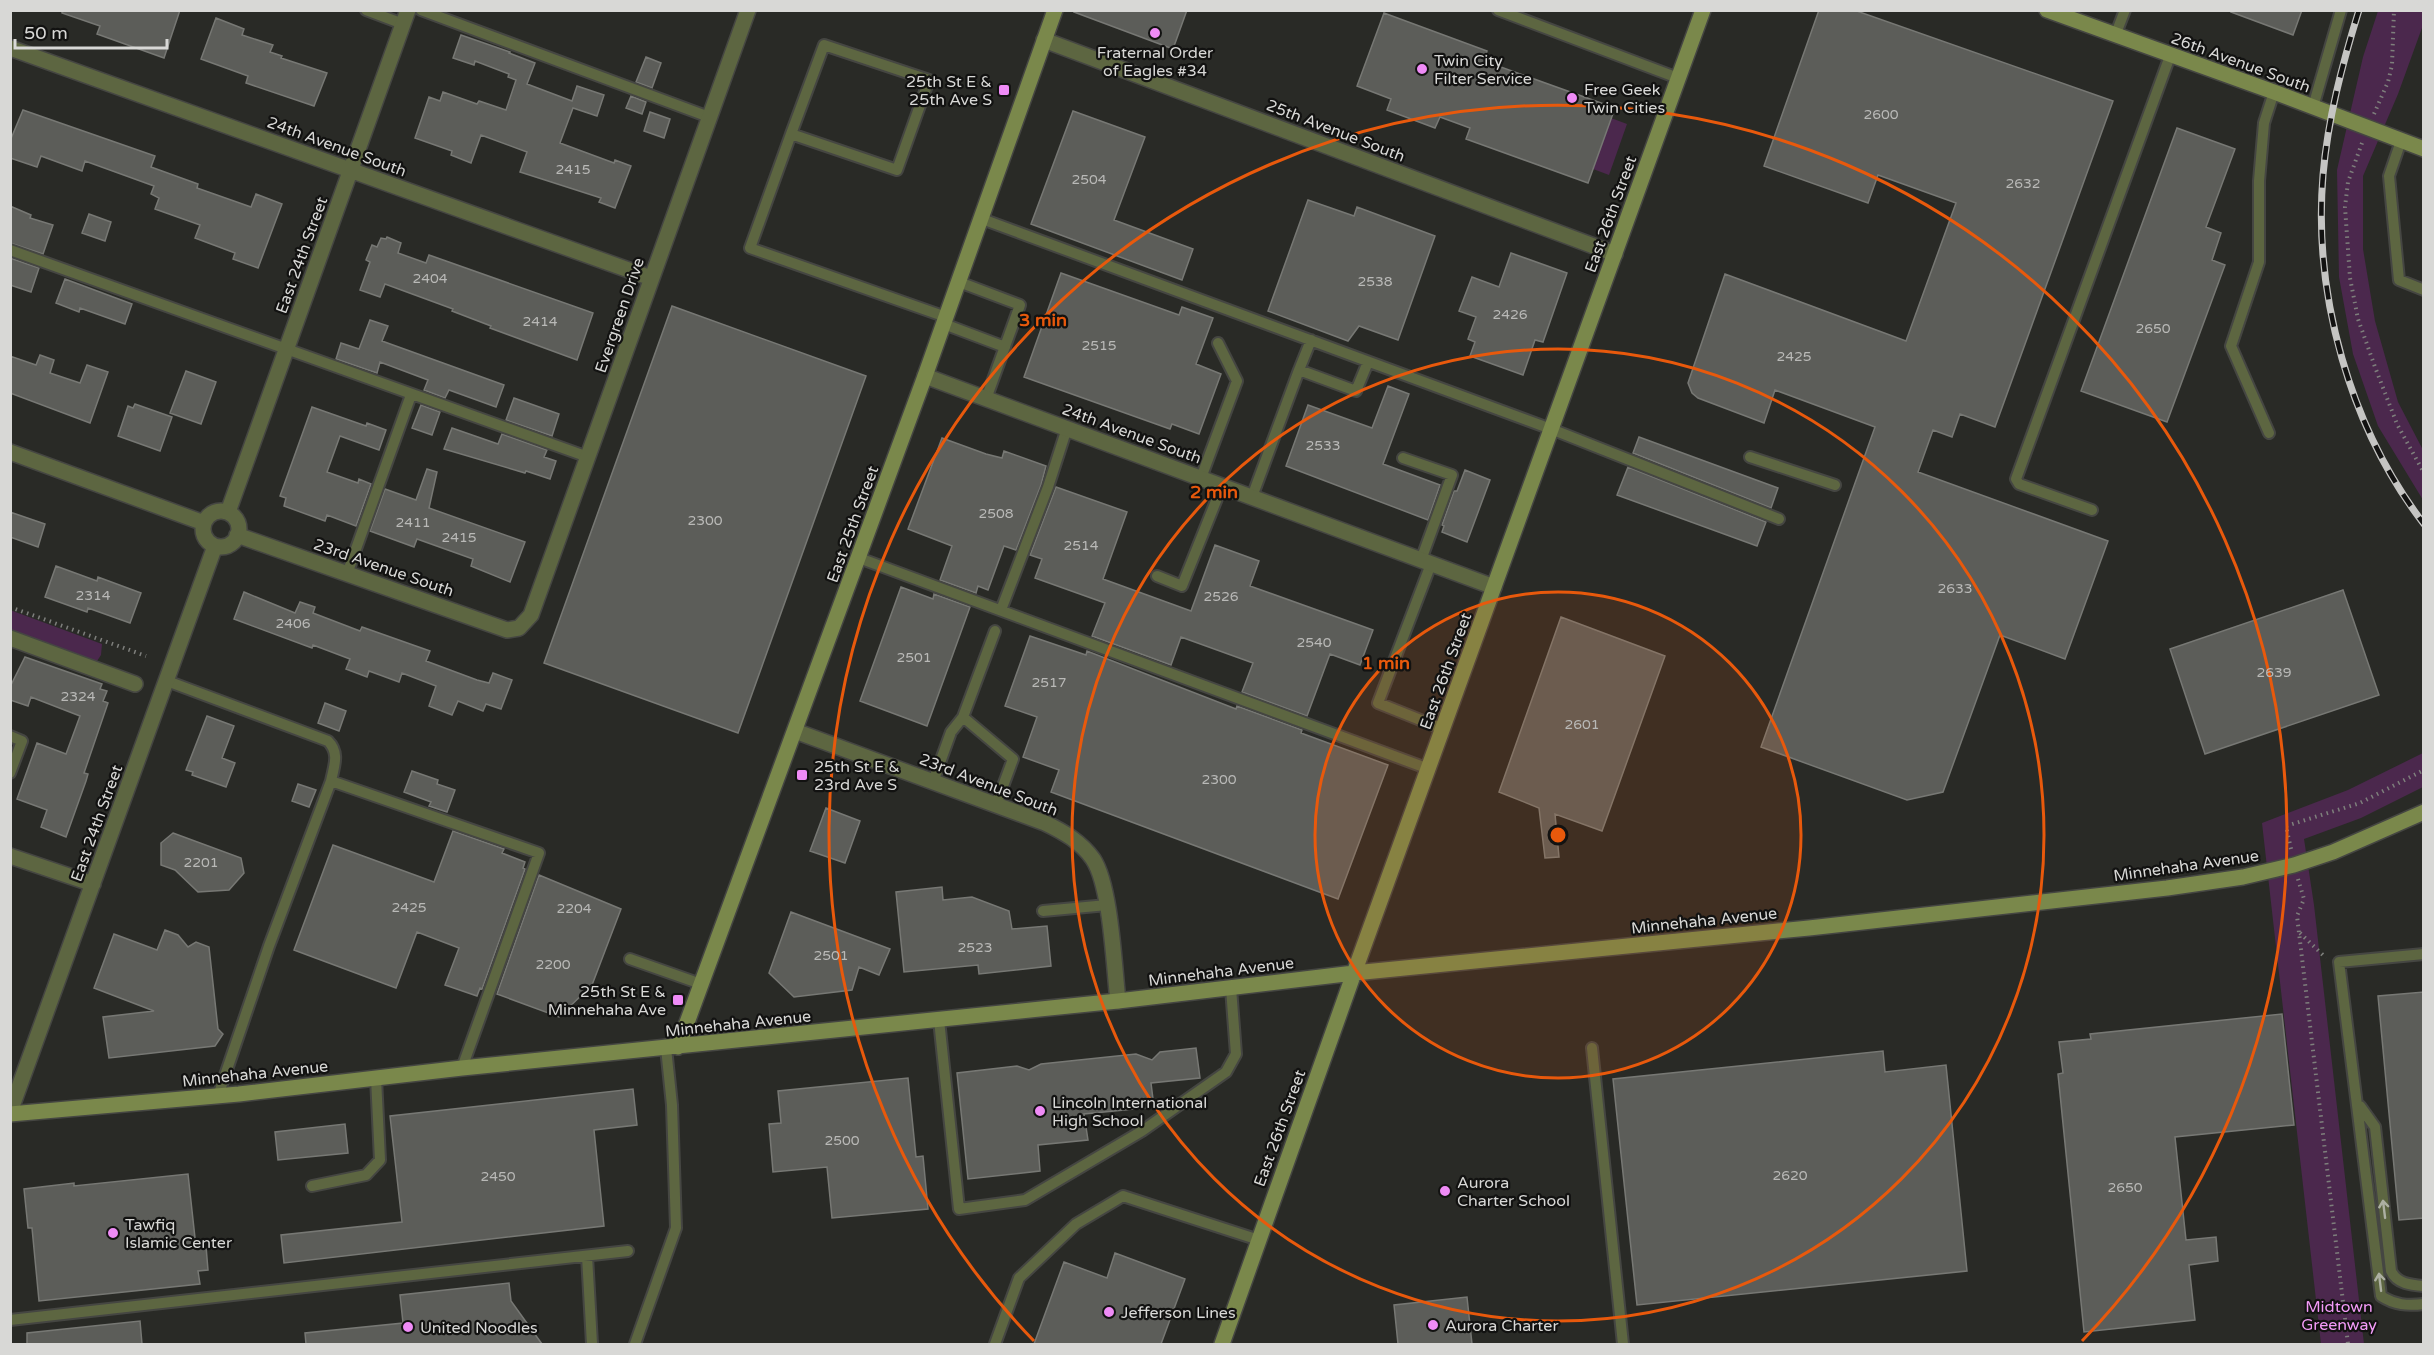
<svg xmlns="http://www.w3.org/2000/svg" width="2434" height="1355" viewBox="0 0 2434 1355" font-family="'Varela Round',sans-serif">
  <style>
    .green { fill: #4b284d }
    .building { fill: #5c5d59; stroke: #777874; stroke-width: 1.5 }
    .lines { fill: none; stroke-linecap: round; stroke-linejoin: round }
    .lane-casing { stroke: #454642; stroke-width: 14 }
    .street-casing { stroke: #454642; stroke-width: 18 }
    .secondary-casing { stroke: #454642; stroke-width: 18 }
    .path { stroke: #7e7f7c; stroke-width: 4; stroke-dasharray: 1.5 4.5; stroke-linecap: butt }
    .lane { stroke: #5d6641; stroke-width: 10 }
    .street { stroke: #5d6641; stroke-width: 15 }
    .secondary { stroke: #7a884b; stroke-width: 15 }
    .rail-casing { stroke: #c5c5c3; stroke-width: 7 }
    .rail { stroke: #121211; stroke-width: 4.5; stroke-dasharray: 14; stroke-linecap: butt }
    .oneway { stroke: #adb0a2 }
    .ring { fill: none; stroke: #e8590c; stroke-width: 3 }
    .poi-dot { fill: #ef8bf6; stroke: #121211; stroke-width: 2 }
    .labels { text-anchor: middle; stroke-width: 4.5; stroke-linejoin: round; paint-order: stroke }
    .number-label { font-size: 14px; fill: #b9b9b7 }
    .poi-label { font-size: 16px; fill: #d8d8d6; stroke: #121211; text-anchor: start }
    .street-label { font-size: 16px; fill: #d8d8d6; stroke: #121211 }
    .park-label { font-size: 16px; fill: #f39bf8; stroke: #121211 }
    .centre { fill: #e8590c; stroke: #121211; stroke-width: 3 }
    .ring-label { font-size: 18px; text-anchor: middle; font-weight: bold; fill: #e8590c; stroke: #121211; stroke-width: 4.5; stroke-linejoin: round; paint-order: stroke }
  </style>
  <rect width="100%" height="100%" fill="#292a26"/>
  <path class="green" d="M2378 11H2423V25L2398 94 2363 176V249L2375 321 2398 402 2423 450V500L2378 426 2353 354 2339 277 2337 170 2363 57Z
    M1611 118 1627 124 1609 175 1593 169Z
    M10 610 102 644 101 655 95 664 11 633Z
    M2423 753V787L2361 818 2304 839 2314 905 2364 1344H2321L2262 823 2348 790Z"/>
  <path class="building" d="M62 10H180L164 58 97 34 100 26 62 13Z
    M1075 10H1187L1173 49 1074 12Z
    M1819 10H1854L2113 101 1995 427 1960 414 1952 437 1933 430 1918 472 2108 541 2065 659 2000 635 1943 792 1907 800 1761 747 1875 427 1775 390 1764 423 1698 398 1692 393 1688 383 1725 274 1906 341 1956 203 1878 175 1868 203 1764 166Z
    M2232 10H2302L2293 35 2231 12Z
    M1384 13 1487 51 1484 61 1615 108 1588 183 1466 139 1470 128 1440 117 1435 128 1387 110 1391 99 1357 86Z
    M216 18 244 29 242 35 273 45 270 52 282 56 281 58 327 73 314 106 246 83 248 76 201 59Z
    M461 35 510 52 509 53 535 63 527 84 572 101 577 86 604 95 597 116 573 108 560 143 614 163 615 160 631 166 615 208 599 202 601 198 520 172 527 152 481 135 471 163 451 155 452 151 415 138 429 97 440 101 443 92 477 104 479 101 506 110 516 80 508 77 509 74 475 61 474 65 453 58Z
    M646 57 661 63 652 88 636 82Z
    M631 96 646 102 642 114 626 108Z
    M23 110 155 156 151 167 198 184 197 188 251 207 256 194 282 204 258 268 233 259 235 253 195 238 200 225 155 209 159 198 151 194 154 186 85 161 82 171 41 156 37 167 10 158V141Z
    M1073 111 1145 137 1114 220 1193 249 1182 280 1031 224Z
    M650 112 670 119 664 138 644 131Z
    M2177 128 2235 149 2206 227 2221 233 2212 260 2225 265 2167 422 2081 391Z
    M1308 200 1354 216 1357 207 1435 236 1398 340 1359 326 1348 341 1268 311Z
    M10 206 31 215 30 218 53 225 43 254 10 243Z
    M89 214 111 222 105 241 82 233Z
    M387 237 401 243 398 253 426 263 429 255 593 313 577 360 490 328 491 326 452 311 453 309 385 284 380 297 360 290 370 262 366 260 372 245 377 247 381 238 386 239Z
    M1511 253 1567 273 1543 342 1535 340 1523 375 1470 356 1475 342 1468 339 1476 317 1459 311 1472 277 1499 287Z
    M10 258 39 268 31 292 10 285Z
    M1061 273 1179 315 1182 307 1213 318 1196 364 1221 374 1199 434 1172 424 1170 429 1024 377Z
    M65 279 132 304 125 324 80 308 79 312 56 303Z
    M672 306 866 376 738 733 544 663Z
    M370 320 388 326 382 341 504 385 496 407 449 390 445 398 424 390 428 380 380 362 377 373 336 359 341 343 359 349Z
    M40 355 54 360 50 373 80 383 87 365 108 372 90 423 10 393V356L36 365Z
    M186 371 216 382 201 424 170 413Z
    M1388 386 1409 394 1383 464 1440 485 1428 520 1286 466 1308 405 1372 428Z
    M514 398 559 414 552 436 506 420Z
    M135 404 172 417 160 451 118 436 128 406 133 408Z
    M421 405 440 412 432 435 412 428Z
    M312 407 366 426 367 423 386 430 379 450 340 436 327 472 358 483 359 479 371 484 356 526 327 515 325 521 284 506 286 498 280 496Z
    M452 428 498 444 502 434 547 450 544 457 556 461 550 479 526 471 525 473 444 449Z
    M1639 437 1778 488 1771 508 1633 453Z
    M942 438 986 454 1002 458 1004 451 1046 466 1041 485 1016 550 1004 546 988 590 978 586 976 593 940 580 952 546 908 529Z
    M1628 467 1766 522 1757 546 1617 495Z
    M427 469 437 472 429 508 525 542 510 582 471 566 473 559 417 539 414 547 370 531 385 489 416 500Z
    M1465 470 1490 480 1467 542 1442 532 1444 526 1442 525 1454 491H1457Z
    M1056 487 1127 512 1103 579 1191 611 1215 545 1259 561 1250 586 1373 630 1360 665 1330 654 1307 716 1242 692 1253 663 1181 637 1171 665 1092 636 1105 603 1035 578 1042 559 1030 555Z
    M10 512 45 524 38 547 10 537Z
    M56 566 97 581 98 577 141 593 130 623 88 608 87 612 45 597Z
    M901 587 933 599 934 594 970 607 927 726 860 701Z
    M2343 590 2379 695 2205 754 2170 649Z
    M244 592 295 613 300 602 315 607 313 613 360 631 362 627 430 651 426 661 477 680 489 683 493 673 512 680 501 709 486 704 483 711 458 701 452 715 429 706 436 686 402 673 399 682 369 671 367 677 346 669 350 659 313 645 312 648 234 619Z
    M1561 617 1665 656 1602 831 1555 814 1559 857 1545 858 1539 808 1499 792Z
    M1030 636 1086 655 1087 651 1236 709 1237 706 1302 730 1301 733 1388 765 1338 899 1051 792 1059 770 1023 757 1037 717 1005 706Z
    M25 657 102 684 100 689 107 691 103 701 108 703 84 773 88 774 86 781 66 837 41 827 47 810 17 799 37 743 66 754 80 716 31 697 28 706 10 700V687Z
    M325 703 346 711 339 731 318 723Z
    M207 716 234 726 222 758 235 763 226 787 192 775 193 772 186 770Z
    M412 771 438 780 437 784 455 790 447 812 429 806 431 802 404 792Z
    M298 784 316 790 309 807 292 801Z
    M826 808 860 821 845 863 810 851Z
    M453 831 504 849 502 853 525 862 523 868 525 869 482 989 480 988 477 996 445 985 459 948 417 932 396 988 294 950 333 845 434 882Z
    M173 833 241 858 244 873 229 890 198 892 175 870 161 865V843Z
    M539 875 621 909 592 985 559 1017 497 994Z
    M942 887 943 900 972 897 1009 911 1012 929 1047 926 1051 966 979 974 978 965 904 972 896 892Z
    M791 912 890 949 879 975 859 967 852 990 794 997 769 973Z
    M165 930 178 935 188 947 196 942 209 947 218 1029 223 1034 215 1046 109 1058 103 1017 154 1011 94 988 114 934 157 950Z
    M2424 992V1218L2399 1220 2378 996Z
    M2282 1014 2294 1125 2175 1137 2186 1240 2216 1237 2218 1261 2189 1265 2195 1320 2084 1332 2058 1074 2063 1073 2059 1042 2091 1039 2090 1034Z
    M1196 1048 1200 1078 1151 1083 1154 1107 1084 1114 1088 1140 1038 1145 1040 1171 968 1179 957 1073 1017 1066 1029 1070 1041 1064 1136 1054 1152 1060 1160 1052Z
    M1883 1051 1885 1072 1946 1065 1967 1271 1637 1305 1613 1079Z
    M908 1078 916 1157 923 1156 928 1209 832 1218 827 1167 773 1172 769 1124 781 1123 778 1091Z
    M633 1089 637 1125 594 1130 604 1226 284 1263 281 1235 402 1222 390 1116Z
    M345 1124 348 1153 278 1160 275 1132Z
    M188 1174 196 1247 206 1246 208 1270 198 1271 200 1284 39 1301 32 1228H28L24 1189 74 1183V1186Z
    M1115 1253 1185 1279 1161 1344H1034L1064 1262 1107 1278Z
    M509 1283 511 1301 542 1344H306L305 1333 403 1323 400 1295Z
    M1467 1297 1472 1344H1398L1394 1305Z
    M140 1321 142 1344H27V1333Z"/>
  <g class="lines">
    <g class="lane-casing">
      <path id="lane" d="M366 10 403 24
        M421 10 709 117
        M1498 10 1678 78
        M2115 36 2125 10
        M2313 107 2341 10
        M791 134 824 45 929 80 897 170 791 134 750 248 946 317
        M2401 141 2389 176 2399 280 2424 290
        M982 219 1551 429 1779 519
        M10 250 588 457
        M959 282 1020 305 986 399
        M944 324 1005 347
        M1299 370 1311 340
        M2269 433 2231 346 2259 262V181L2264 123 2274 92
        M1750 457 1835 485
        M1403 458 1452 475 1421 560
        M1201 478 1237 381 1218 343
        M1252 497 1299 370 1356 391 1368 362
        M2092 510 2019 484 2016 479 2170 56
        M859 558 1429 769
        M1431 564 1378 703 1443 729
        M347 574 411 395
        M1157 576 1182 586 1222 486
        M1001 610 1048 487 1067 428
        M167 681 328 741C340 753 334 766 331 781
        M963 717 1013 759 996 805
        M10 736 22 741 10 773
        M933 782 951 732 963 717 995 631
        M1043 911 1107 905
        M2424 954 2339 962 2381 1296C2395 1305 2407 1306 2424 1304
        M630 959 701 984
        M939 1020 959 1209 1025 1200 1142 1131 1226 1072 1236 1054 1231 988
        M1592 1048 1623 1344
        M218 1096 269 946 331 781 539 853 462 1068
        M2360 1106 2375 1127 2391 1271C2397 1284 2411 1285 2424 1286
        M312 1186 366 1175 380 1160 376 1078
        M587 1256 592 1344
        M10 1320 628 1251
        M635 1344 676 1228 672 1105 666 1048
        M995 1344 1019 1278 1076 1224 1123 1196 1259 1240"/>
    </g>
    <g class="street-casing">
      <path id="street" d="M1044 40 1615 254
        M10 48 651 278
        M925 376 1494 587
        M10 452 204 523
        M203 529a18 18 0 1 1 36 0a18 18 0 1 1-36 0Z
        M228 512 408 10
        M237 535 507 630 519 628 531 615 748 10
        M10 638 135 684
        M795 731 1045 823C1064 832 1081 842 1093 859 1111 886 1114 967 1118 1001
        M10 856 93 884
        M10 1112 215 546"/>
    </g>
    <g class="secondary-casing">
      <path id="secondary" d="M2047 10 2274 92 2424 149
        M678 1047 925 376 1055 10
        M10 1114 239 1094 462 1068 1118 1001 1354 973 1809 928 2167 888 2243 877 2294 865 2333 852 2424 812
        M1222 1344 1354 973 1703 10"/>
    </g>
    <path class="path" d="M2374 114 2388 82 2392 65 2394 10
      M2362 143 2348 182 2345 207 2350 278 2358 319 2375 367 2397 424 2424 473
      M10 607 146 656
      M2291 849 2286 826 2360 803 2424 770
      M2298 879 2304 899 2297 916 2348 1344
      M2300 933 2326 958"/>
    <use href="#lane" class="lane"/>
    <use href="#street" class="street"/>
    <use href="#secondary" class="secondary"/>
    <g class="rail-casing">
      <path id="rail" d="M2359 10C2342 65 2328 118 2323 175 2313 295 2350 428 2424 524"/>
    </g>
    <use href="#rail" class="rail"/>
  </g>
  <defs><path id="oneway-shaft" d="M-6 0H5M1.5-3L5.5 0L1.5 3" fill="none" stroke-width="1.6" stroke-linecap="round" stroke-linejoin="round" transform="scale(1.5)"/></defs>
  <g class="oneway">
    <use href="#oneway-shaft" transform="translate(2384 1209) rotate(-97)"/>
    <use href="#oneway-shaft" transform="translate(2380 1282) rotate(-97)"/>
  </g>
  <circle cx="1558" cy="835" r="243" fill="#e8590c" fill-opacity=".12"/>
  <g class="ring">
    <circle cx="1558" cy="835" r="243"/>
    <circle cx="1558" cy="835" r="486"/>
    <path d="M1034 1341A729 729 0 1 1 2082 1341"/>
  </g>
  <g class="poi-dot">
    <circle cx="1155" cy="33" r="6"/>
    <circle cx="1422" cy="69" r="6"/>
    <rect x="998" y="84" width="12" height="12" rx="3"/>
    <circle cx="1572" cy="98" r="6"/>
    <rect x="796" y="769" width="12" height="12" rx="3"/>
    <rect x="672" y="994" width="12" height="12" rx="3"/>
    <circle cx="1040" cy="1111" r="6"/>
    <circle cx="1445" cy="1191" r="6"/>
    <circle cx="113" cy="1233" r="6"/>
    <circle cx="1109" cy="1312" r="6"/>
    <circle cx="1433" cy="1325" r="6"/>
    <circle cx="408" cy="1327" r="6"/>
  </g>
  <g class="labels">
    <g class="number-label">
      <text x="1881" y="119">2600</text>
      <text x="573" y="174">2415</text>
      <text x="1089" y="184">2504</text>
      <text x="2023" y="188">2632</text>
      <text x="430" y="283">2404</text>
      <text x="1375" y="286">2538</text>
      <text x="1510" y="319">2426</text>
      <text x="540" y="326">2414</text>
      <text x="2153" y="333">2650</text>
      <text x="1099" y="350">2515</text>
      <text x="1794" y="361">2425</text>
      <text x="1323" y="450">2533</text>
      <text x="996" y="518">2508</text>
      <text x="705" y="525">2300</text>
      <text x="413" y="527">2411</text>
      <text x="459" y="542">2415</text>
      <text x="1081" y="550">2514</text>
      <text x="1955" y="593">2633</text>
      <text x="93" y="600">2314</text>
      <text x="1221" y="601">2526</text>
      <text x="293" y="628">2406</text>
      <text x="1314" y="647">2540</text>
      <text x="914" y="662">2501</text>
      <text x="2274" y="677">2639</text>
      <text x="1049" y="687">2517</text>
      <text x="78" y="701">2324</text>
      <text x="1582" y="729">2601</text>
      <text x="1219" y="784">2300</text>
      <text x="201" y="867">2201</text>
      <text x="409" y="912">2425</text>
      <text x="574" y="913">2204</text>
      <text x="975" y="952">2523</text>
      <text x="831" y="960">2501</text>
      <text x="553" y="969">2200</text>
      <text x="842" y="1145">2500</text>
      <text x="1790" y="1180">2620</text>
      <text x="498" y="1181">2450</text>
      <text x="2125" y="1192">2650</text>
    </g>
    <g class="poi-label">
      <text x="1155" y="58" text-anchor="middle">Fraternal Order<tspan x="1155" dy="18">of Eagles #34</tspan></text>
      <text x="1434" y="66">Twin City<tspan x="1434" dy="18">Filter Service</tspan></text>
      <text x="992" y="87" text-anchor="end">25th St E &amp;<tspan x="992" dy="18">25th Ave S</tspan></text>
      <text x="1584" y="95">Free Geek<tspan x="1584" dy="18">Twin Cities</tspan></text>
      <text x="814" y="772">25th St E &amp;<tspan x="814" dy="18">23rd Ave S</tspan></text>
      <text x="666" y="997" text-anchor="end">25th St E &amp;<tspan x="666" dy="18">Minnehaha Ave</tspan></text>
      <text x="1052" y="1108">Lincoln International<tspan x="1052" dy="18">High School</tspan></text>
      <text x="1457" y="1188">Aurora<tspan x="1457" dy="18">Charter School</tspan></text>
      <text x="125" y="1230">Tawfiq<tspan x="125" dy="18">Islamic Center</tspan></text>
      <text x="1121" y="1318">Jefferson Lines</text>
      <text x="1445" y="1331">Aurora Charter</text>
      <text x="420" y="1333">United Noodles</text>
    </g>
    <g class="street-label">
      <text transform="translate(2241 62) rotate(20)" y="6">26th Avenue South</text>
      <text transform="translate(1336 130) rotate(21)" y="6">25th Avenue South</text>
      <text transform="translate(337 146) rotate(20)" y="6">24th Avenue South</text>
      <text transform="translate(1610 214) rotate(-70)" y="6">East 26th Street</text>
      <text transform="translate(301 255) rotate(-70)" y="6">East 24th Street</text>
      <text transform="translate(619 315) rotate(-71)" y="6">Evergreen Drive</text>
      <text transform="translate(1132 433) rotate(20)" y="6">24th Avenue South</text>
      <text transform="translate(852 524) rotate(-70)" y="6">East 25th Street</text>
      <text transform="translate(384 567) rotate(19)" y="6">23rd Avenue South</text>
      <text transform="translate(1445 671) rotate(-70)" y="6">East 26th Street</text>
      <text transform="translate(989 784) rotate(21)" y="6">23rd Avenue South</text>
      <text transform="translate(96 823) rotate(-70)" y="6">East 24th Street</text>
      <text transform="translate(2186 865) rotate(-8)" y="6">Minnehaha Avenue</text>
      <text transform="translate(1704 920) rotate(-6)" y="6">Minnehaha Avenue</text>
      <text transform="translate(1221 971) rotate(-7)" y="6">Minnehaha Avenue</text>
      <text transform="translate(738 1023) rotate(-6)" y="6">Minnehaha Avenue</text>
      <text transform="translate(255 1073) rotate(-6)" y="6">Minnehaha Avenue</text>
      <text transform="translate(1279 1128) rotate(-70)" y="6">East 26th Street</text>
    </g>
    <g class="park-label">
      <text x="2339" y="1312">Midtown<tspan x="2339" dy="18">Greenway</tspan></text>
    </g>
  </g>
  <circle cx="1558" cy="835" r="9" class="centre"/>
  <g class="ring-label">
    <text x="1043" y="326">3 min</text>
    <text x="1214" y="498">2 min</text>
    <text x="1386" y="669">1 min</text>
  </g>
  <rect width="2434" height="1355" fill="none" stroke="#d8d8d6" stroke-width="24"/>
  <path d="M15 39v9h152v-9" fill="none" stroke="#d8d8d6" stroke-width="3"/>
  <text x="24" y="39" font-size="18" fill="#d8d8d6" stroke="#121211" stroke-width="4.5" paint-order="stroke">50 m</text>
</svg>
